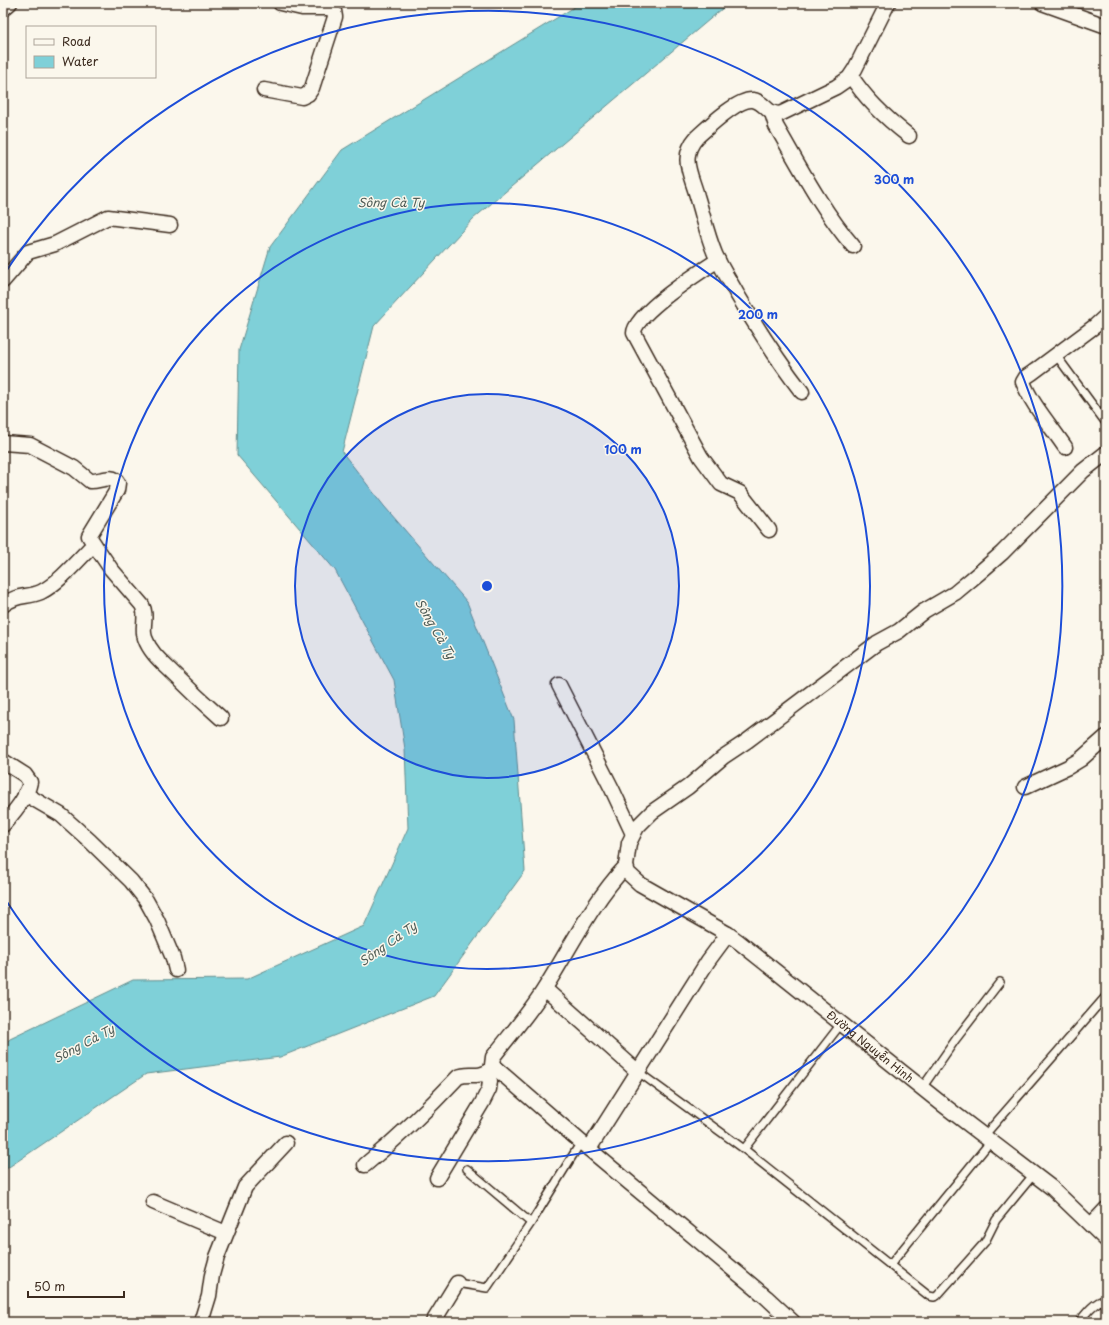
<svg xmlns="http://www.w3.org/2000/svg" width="1109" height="1325" viewBox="0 0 1109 1325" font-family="'Playpen Sans',sans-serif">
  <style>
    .water { fill: #7fd0d8; stroke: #648e8e }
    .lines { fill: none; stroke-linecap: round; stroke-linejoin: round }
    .lane-casing { stroke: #3b2a1e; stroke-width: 10 }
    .street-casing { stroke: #3b2a1e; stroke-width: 17 }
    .lane { stroke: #fbf7ec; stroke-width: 7 }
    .street { stroke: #fbf7ec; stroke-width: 14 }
    .ring { fill: none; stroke: #1d4ed8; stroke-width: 2 }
    .labels { text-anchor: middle; stroke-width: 3; stroke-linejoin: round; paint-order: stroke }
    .street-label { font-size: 11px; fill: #3b2a1e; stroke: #fbf7ec }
    .water-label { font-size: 12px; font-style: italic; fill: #4f5c56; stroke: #fbf7ec }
    .centre { fill: #1d4ed8; stroke: #fbf7ec; stroke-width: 2 }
    .ring-label { font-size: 12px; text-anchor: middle; font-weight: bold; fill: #1d4ed8; stroke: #fbf7ec; stroke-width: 3; stroke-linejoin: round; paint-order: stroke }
  </style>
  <rect width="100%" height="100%" fill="#fbf7ec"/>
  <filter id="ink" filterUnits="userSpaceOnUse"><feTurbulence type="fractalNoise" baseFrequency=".025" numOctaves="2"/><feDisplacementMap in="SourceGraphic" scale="8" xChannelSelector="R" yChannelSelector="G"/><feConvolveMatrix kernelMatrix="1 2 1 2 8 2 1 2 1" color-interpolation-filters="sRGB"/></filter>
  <g filter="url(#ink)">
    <path class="water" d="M581 3H729L473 219 374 326 342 452 384 506 467 602 514 720 525 871 434 996 280 1057 146 1074 3 1171V1045L10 1039 133 980 247 979 364 926 408 828 405 749 394 680 335 570 237 455 239 350 270 247 342 150Z"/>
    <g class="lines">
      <g class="lane-casing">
        <path id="lane" d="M1056 355 1106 423
          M637 1071 744 1149 929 1296 934 1297 937 1296 985 1242 996 1220 1034 1174
          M922 1088 956 1039 1000 982
          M984 1136 1106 996
          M744 1149 841 1024
          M467 1169 531 1223
          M890 1265 991 1141
          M457 1283 487 1288 531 1223 581 1142
          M1079 1322C1086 1313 1094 1302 1106 1299"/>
      </g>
      <g class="street-casing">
        <g id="street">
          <path d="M1042 3 1106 26"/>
          <path d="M3 9 10 3"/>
          <path d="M851 76C866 100 887 119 909 136"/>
          <path d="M264 90 302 97 308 94 312 88 335 17 334 11 330 8H302L280 3"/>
          <path d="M772 113 776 126C800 167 822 210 853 246"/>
          <path d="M718 260C701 271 634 314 634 333L701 457 721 484 740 493 769 530"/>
          <path d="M3 281 28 252 55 244 108 217 170 225"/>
          <path d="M802 392C778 361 757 328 737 294 730 281 721 268 715 254 707 235 703 215 697 196 691 174 679 157 697 137 708 127 738 98 753 100 761 101 765 108 771 112 774 113 777 114 780 114L836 87 849 78 855 69 888 3"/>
          <path d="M3 443 30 445 74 468 90 481C99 482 113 473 118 483L117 490 89 536 94 544C79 559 59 583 41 592 27 598 17 594 3 605"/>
          <path d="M1065 447C1051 426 1032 405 1023 382L1026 377 1032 373 1095 326 1106 316"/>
          <path id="s1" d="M1106 453 1083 471 1002 553 979 573 955 593 924 611 899 631 877 643 747 741 723 757 688 787 652 812 637 827 629 843 626 866 628 873 640 884 728 934 739 942 942 1104 1052 1188 1106 1240"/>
          <path d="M94 544 111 569 142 605C148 616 141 627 145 638 150 653 163 663 174 674 189 689 205 704 221 718"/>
          <path d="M559 685 612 789 633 834"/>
          <path d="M3 761 25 775 30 782C27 798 13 813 3 825"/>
          <path d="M1025 787 1068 767 1081 759 1106 737"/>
          <path d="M25 794 61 815 90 841 131 881 146 900 157 920 173 958 176 970"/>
          <path d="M626 866C592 902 571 947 545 988 531 1011 510 1035 493 1057L492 1065 589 1149 766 1297 793 1322"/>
          <path d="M545 989 637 1071"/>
          <path d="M589 1149 708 961 728 934"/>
          <path d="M365 1165C398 1138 428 1109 458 1077 464 1074 470 1075 477 1075 484 1075 489 1071 495 1068"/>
          <path d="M437 1178 482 1103 489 1089 490 1081 486 1073"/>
          <path d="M153 1202 226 1233"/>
          <path d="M1091 1225 1106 1209"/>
          <path d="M201 1322 209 1296 212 1275 217 1257 245 1187 286 1143"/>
          <path d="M433 1322 457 1283"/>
        </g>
      </g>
      <use href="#lane" class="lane"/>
      <use href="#street" class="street"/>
    </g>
  </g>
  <circle cx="487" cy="586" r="192" fill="#1d4ed8" fill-opacity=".12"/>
  <g class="ring">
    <circle cx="487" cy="586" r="192"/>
    <circle cx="487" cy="586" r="383"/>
    <path d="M5 273A575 575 0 1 1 5 899"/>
  </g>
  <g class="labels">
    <g class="street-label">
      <text dy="4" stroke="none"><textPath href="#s1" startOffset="949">Đường Nguyễn Hinh</textPath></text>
    </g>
    <g class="water-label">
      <text x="391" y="207">Sông Cà Ty</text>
      <text transform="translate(435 629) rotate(60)" y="4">Sông Cà Ty</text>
      <text transform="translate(388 944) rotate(-35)" y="4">Sông Cà Ty</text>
      <text transform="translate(84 1044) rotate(-28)" y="4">Sông Cà Ty</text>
    </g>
  </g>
  <circle cx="487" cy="586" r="6" class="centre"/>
  <g class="ring-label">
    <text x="894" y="184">300 m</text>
    <text x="758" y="319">200 m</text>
    <text x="623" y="454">100 m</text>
  </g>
  <rect width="1109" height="1325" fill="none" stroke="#fbf7ec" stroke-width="16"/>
  <rect x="8" y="8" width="1093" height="1309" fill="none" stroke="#3b2a1e" stroke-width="1.5" filter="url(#ink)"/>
  <rect x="26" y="26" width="130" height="52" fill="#fbf7ec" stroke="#aea59a"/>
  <rect x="34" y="39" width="20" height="6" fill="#fbf7ec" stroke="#aea59a"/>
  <text x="62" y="46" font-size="12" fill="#3b2a1e">Road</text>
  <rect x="34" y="56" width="20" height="12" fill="#7fd0d8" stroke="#aea59a"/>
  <text x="62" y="66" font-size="12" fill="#3b2a1e">Water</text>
  <path d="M28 1291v6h96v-6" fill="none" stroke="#3b2a1e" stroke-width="2"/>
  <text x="34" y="1291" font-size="12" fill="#3b2a1e" stroke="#fbf7ec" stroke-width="3" paint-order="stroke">50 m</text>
</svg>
